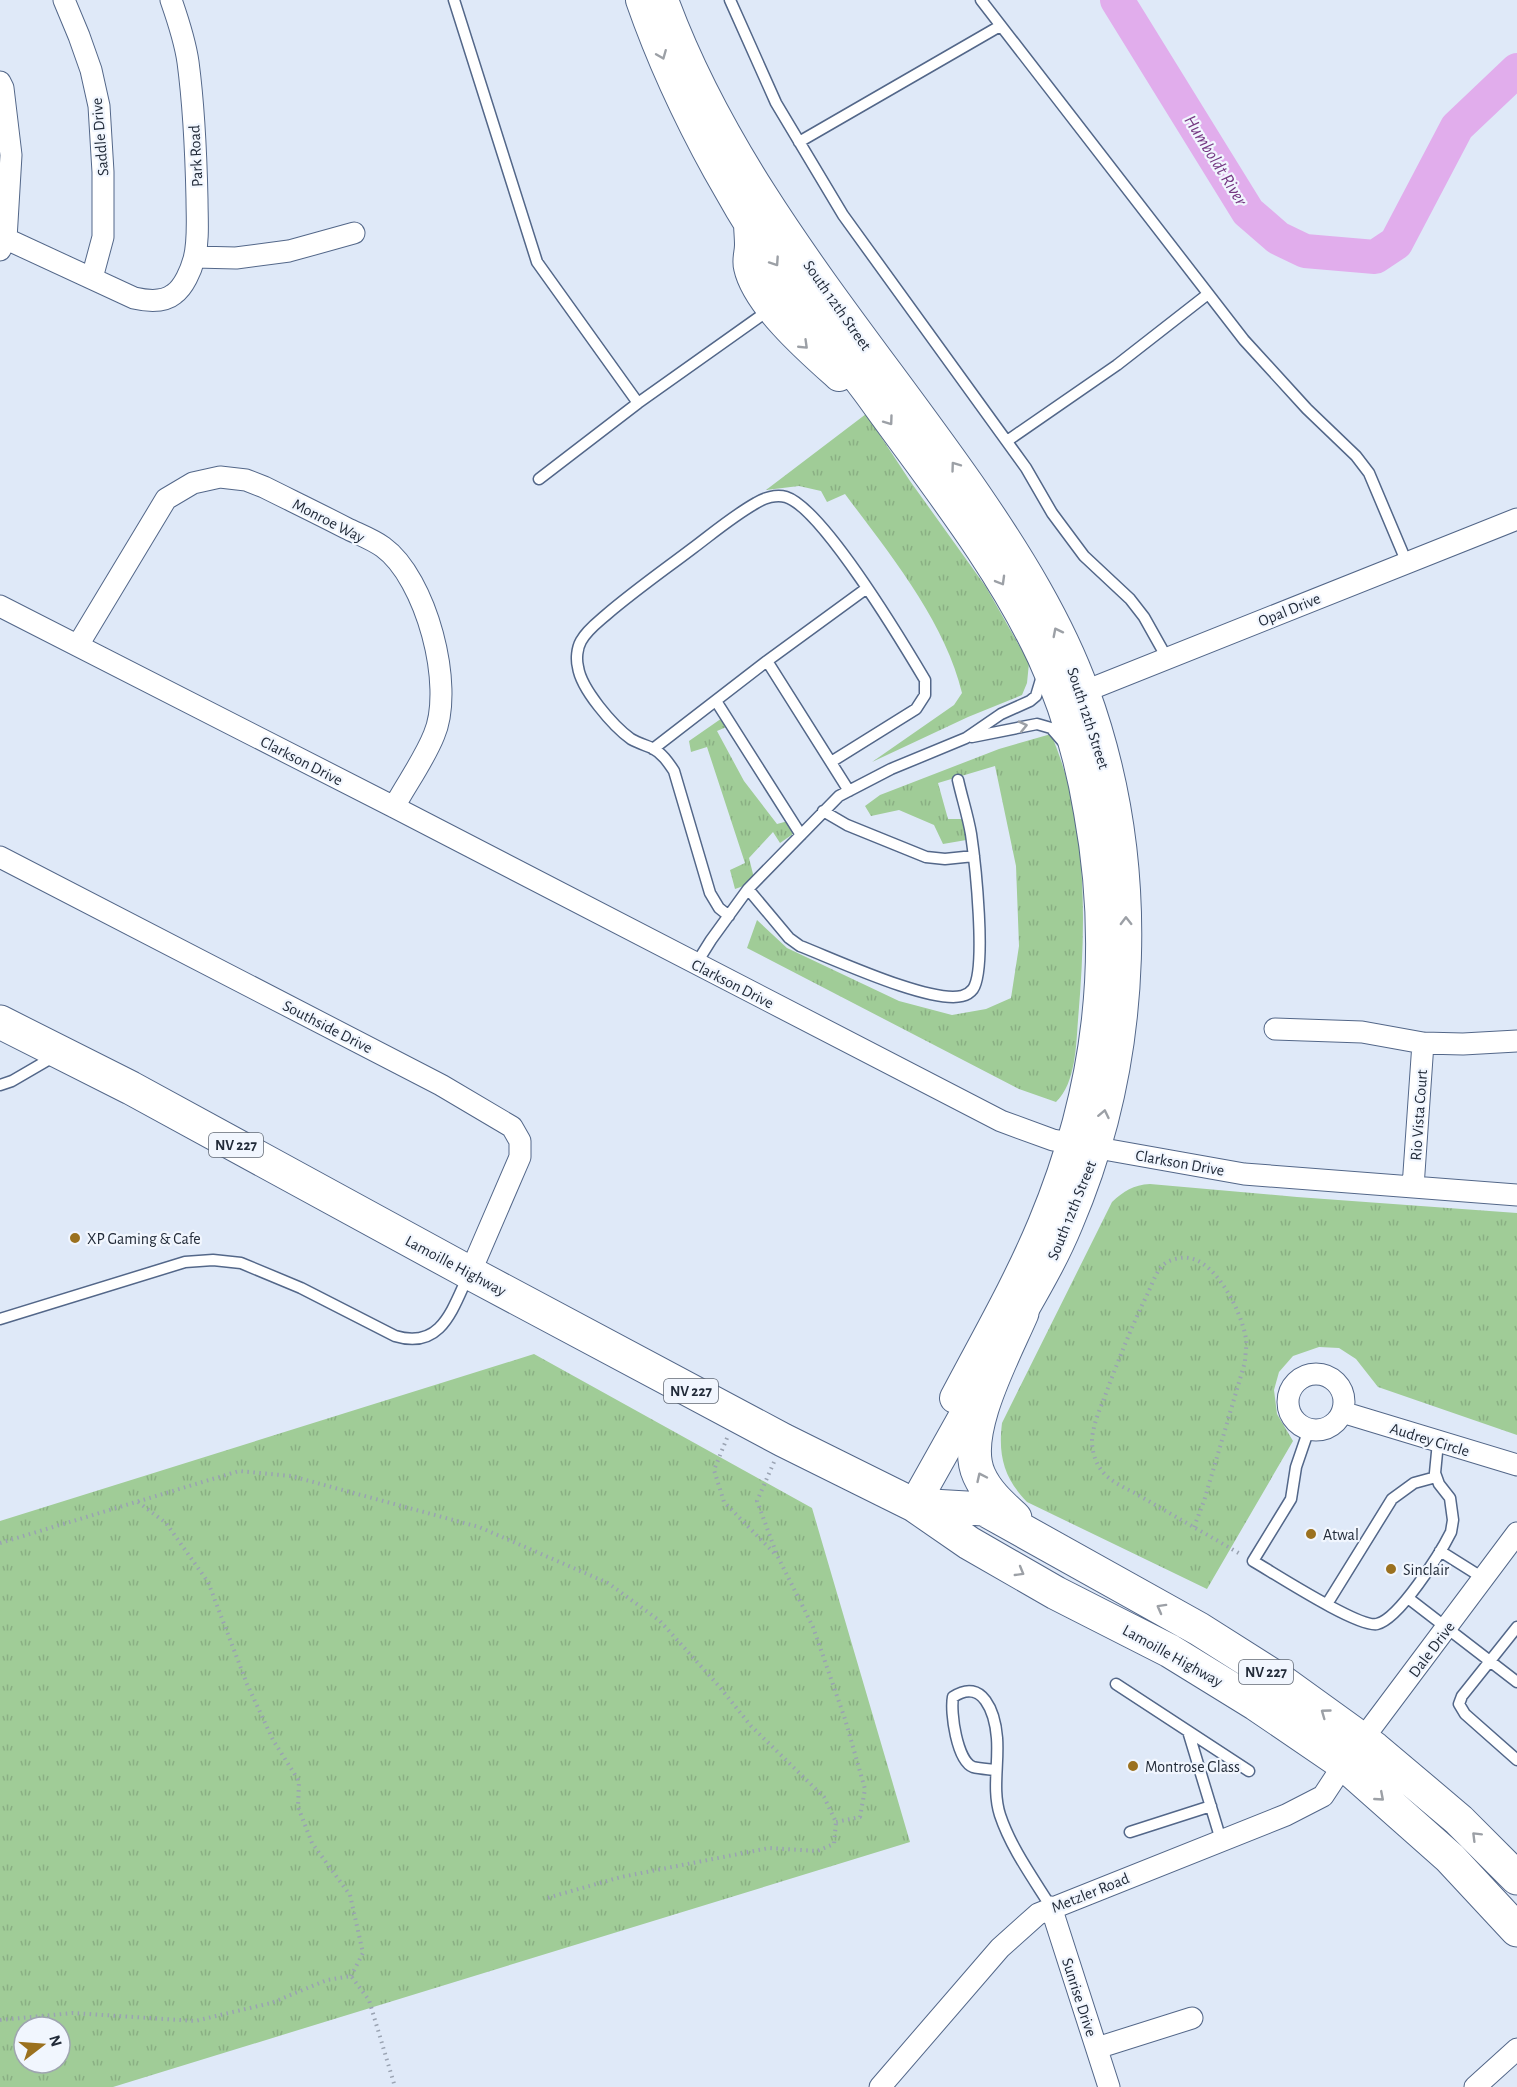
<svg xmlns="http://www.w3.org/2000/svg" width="1517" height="2087" viewBox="0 0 1517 2087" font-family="'Alegreya Sans',sans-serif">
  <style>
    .grass { fill: url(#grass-tufts); fill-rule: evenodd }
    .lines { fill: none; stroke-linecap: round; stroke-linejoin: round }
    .river { stroke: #e1adec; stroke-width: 34 }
    .service-casing { stroke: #536789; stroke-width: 13 }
    .minor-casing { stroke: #536789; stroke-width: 23 }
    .secondary-casing { stroke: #536789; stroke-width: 32 }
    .primary-casing { stroke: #536789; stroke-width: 35 }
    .path { stroke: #9aa3b2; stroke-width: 4; stroke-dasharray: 1.5 4.5; stroke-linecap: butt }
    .service { stroke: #fff; stroke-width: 10 }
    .minor { stroke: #fff; stroke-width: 21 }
    .secondary { stroke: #fff; stroke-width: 30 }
    .primary { stroke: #fff; stroke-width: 33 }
    .oneway { stroke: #9ca0a6 }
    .poi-dot { fill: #9b711f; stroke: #f1f6fe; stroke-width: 2 }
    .labels { text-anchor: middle; stroke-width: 4.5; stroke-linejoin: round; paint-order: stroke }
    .shield { fill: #f1f6fe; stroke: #606874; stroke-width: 1.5 }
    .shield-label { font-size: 15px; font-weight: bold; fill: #222b39 }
    .street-label { font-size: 16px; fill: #222b39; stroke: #f1f6fe }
    .poi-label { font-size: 16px; fill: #222b39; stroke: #f1f6fe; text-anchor: start }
    .water-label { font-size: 18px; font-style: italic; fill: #753882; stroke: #f1f6fe }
  </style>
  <defs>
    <pattern id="grass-tufts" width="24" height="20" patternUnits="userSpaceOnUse" patternTransform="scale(1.5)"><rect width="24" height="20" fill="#a0cc97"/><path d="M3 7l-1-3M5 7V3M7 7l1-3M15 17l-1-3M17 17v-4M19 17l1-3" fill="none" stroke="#8aaf83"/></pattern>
  </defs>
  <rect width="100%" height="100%" fill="#dfe9f8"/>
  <path class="grass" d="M866 414 910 481 986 587 1029 663 1027 683 1022 695 968 717 872 762 954 705 962 693C945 621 889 553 845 494L827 502 821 491 799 486 766 490Z
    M725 716 731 725 717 731 744 781 777 824 788 821 793 834 780 843 773 832 749 858 755 882 735 889 730 870 745 863 707 747 691 752 689 741Z
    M1051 734C1089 823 1086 925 1078 1020 1076 1045 1076 1083 1056 1102L1019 1089 747 948 757 920 787 948 899 1001 952 1015 986 1009 1011 998 1019 946 1016 866 995 766 938 783 948 819H962L972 839 943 844 934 825 899 810 871 816 865 806 880 795 999 749Z
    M1150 1184 1297 1197 1517 1213V1435L1378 1387 1356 1359 1339 1348 1319 1347 1293 1356 1279 1372 1274 1390 1277 1414 1293 1441 1207 1589 1027 1502C1004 1478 998 1456 1002 1423L1112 1202C1124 1191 1133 1185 1150 1184Z
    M534 1354 812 1508 910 1842 113 2087H0V1521ZM24 2027H60V2063H24Z"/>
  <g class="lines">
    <path class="river" d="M1117 0 1248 212 1278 238 1305 251 1375 257 1396 243 1457 127 1517 70"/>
    <g class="service-casing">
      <path id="service" d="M454 0 537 262 638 403
        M730 0 776 103 843 215 1026 468 1052 513 1084 556 1130 599 1144 617 1167 658
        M981 0 1244 340 1307 409 1356 456 1369 473 1407 563
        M799 142 1000 26
        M1007 441 1117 365 1208 294
        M539 479 638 403 769 310
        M767 661 849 791
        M716 701 801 835
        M972 737 1037 724 1051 728 1064 743
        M653 749 767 661 867 588
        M823 811 847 825 926 857 945 859 974 856
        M748 889 789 938 800 946C834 959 930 1004 962 996 966 995 970 993 973 989 987 968 975 861 971 834 968 816 962 798 958 780
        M729 916 719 908 710 893 674 771C668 762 662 753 652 748 645 745 638 743 631 739 613 726 581 689 578 667 576 659 577 648 581 641 587 630 598 622 606 615 634 591 664 570 693 548 713 533 733 516 756 503 764 498 776 494 786 497 822 508 903 643 925 680V695L916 709 831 762
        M696 964 711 940 748 889 839 796 891 769 966 738 1001 714 1030 701 1036 696 1042 676
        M0 1085 12 1081 55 1056
        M0 1319 185 1262 213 1260 241 1263 301 1288 395 1336C441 1350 452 1310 468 1276
        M1309 1429 1296 1467 1291 1499 1253 1561C1274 1573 1358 1628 1377 1624 1399 1619 1440 1554 1451 1532L1453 1520 1450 1498 1439 1484 1435 1473 1438 1442
        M1440 1551 1483 1578
        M1408 1598 1517 1682
        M1327 1604 1392 1499 1414 1483 1436 1477
        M1517 1627 1462 1696 1459 1704 1465 1714 1517 1760
        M1116 1684 1249 1771
        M1188 1731 1221 1840
        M996 1770C989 1769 980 1769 973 1767 957 1761 950 1712 953 1697 983 1677 995 1713 997 1738 999 1764 992 1790 1000 1815 1011 1848 1033 1878 1051 1907
        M1130 1832 1211 1806"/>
    </g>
    <g class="minor-casing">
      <path id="minor" d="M64 0 79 36 91 70 99 106 103 172V237L92 278
        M0 82 3 88 11 155 6 239 0 250
        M0 236 134 298C147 301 163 303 174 294 184 287 191 270 194 259 199 241 197 218 197 199 196 153 194 107 188 62 185 41 178 20 171 0
        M195 257 236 258 289 251 354 233
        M0 606 394 807 1001 1121 1053 1140 1244 1174 1517 1195
        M78 645 166 499 193 483 220 477 246 480 264 487C292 501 319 514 346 528 358 534 372 539 383 547 426 578 455 686 434 735 424 760 407 783 394 807
        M1073 696 1517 519
        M0 857 441 1085 512 1127 520 1141V1157L470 1273
        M1275 1029 1362 1032 1423 1043 1463 1044 1517 1041
        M1413 1187 1423 1043
        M1288 1402a28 28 0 1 1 56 0a28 28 0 1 1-56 0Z
        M1342 1412 1517 1465
        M1051 1907 1109 2087
        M1097 2048 1192 2018
        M880 2087 1000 1948 1038 1914 1286 1815 1323 1796 1344 1764 1517 1533
        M1475 2087 1517 2049"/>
    </g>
    <g class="secondary-casing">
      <path id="secondary" d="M641 0C681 115 747 230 819 328 836 351 854 373 871 396 931 480 998 562 1042 656 1065 706 1080 758 1089 812 1115 955 1099 1090 1043 1224 1018 1284 985 1341 955 1398
        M663 0C731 186 866 335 977 496 1018 556 1059 622 1084 691 1146 861 1139 1057 1068 1223 1052 1262 1030 1298 1009 1335
        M749 222C749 229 750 237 750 245 750 253 747 260 749 267 757 304 811 351 839 376
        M914 1505 983 1382"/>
    </g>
    <g class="primary-casing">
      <path id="primary" d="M0 1022 131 1088 470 1273 783 1440 914 1505 969 1543 1056 1593 1170 1651 1256 1704 1344 1764 1450 1858 1517 1930
        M914 1505 984 1509 1199 1629 1278 1679 1375 1749 1459 1820 1517 1878
        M1015 1518C1001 1505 987 1493 979 1475 960 1434 1005 1353 1022 1313"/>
    </g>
    <path class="path" d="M727 1438 714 1470 724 1502 776 1555
      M774 1462 757 1501 777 1555 813 1627 845 1719 865 1789 860 1817 836 1822
      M138 1502 166 1523 208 1582 247 1684 273 1740 299 1781 298 1807 312 1843 350 1895 363 1953 351 1976
      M1194 1527 1204 1501 1245 1362C1245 1355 1247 1347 1246 1339 1242 1312 1213 1252 1180 1258 1174 1259 1167 1261 1163 1265 1156 1272 1152 1284 1148 1293 1133 1323 1121 1354 1109 1385 1104 1400 1096 1416 1093 1432 1090 1445 1094 1461 1102 1471 1110 1482 1128 1489 1140 1496 1174 1516 1208 1535 1242 1555
      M0 1543 239 1471 291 1476 479 1527 608 1583 660 1621 718 1685 751 1726 824 1797 836 1822 834 1844 817 1851 769 1848 621 1877 547 1898
      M0 2020 73 2013 195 2021 271 2003 327 1980 351 1976 369 2000 395 2087"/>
    <use href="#service" class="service"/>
    <use href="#minor" class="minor"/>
    <use href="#secondary" class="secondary"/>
    <use href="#primary" class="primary"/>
  </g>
  <defs><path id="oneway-chevron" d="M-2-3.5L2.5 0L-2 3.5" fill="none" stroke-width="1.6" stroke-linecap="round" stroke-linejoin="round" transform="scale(1.5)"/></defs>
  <g class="oneway">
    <use href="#oneway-chevron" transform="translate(662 55) rotate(68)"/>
    <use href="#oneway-chevron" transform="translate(775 262) rotate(56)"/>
    <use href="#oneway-chevron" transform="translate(804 345) rotate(44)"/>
    <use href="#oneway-chevron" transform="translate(889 421) rotate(54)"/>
    <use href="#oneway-chevron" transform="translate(955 466) rotate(-126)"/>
    <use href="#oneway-chevron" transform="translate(1001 581) rotate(60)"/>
    <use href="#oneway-chevron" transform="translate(1057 632) rotate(-117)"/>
    <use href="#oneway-chevron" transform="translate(1023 726) rotate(-13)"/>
    <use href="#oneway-chevron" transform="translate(1126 921) rotate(-91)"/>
    <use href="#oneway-chevron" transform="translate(1104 1114) rotate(-78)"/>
    <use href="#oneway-chevron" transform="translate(981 1477) rotate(-115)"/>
    <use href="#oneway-chevron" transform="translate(1020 1572) rotate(30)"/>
    <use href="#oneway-chevron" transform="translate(1161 1608) rotate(-151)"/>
    <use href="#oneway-chevron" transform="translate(1325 1713) rotate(-144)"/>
    <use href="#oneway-chevron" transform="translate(1380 1797) rotate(41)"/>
    <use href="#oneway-chevron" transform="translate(1476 1836) rotate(-135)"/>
  </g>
  <g class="poi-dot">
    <circle cx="75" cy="1238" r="6"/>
    <circle cx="1311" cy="1534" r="6"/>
    <circle cx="1391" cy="1569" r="6"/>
    <circle cx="1133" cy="1766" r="6"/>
  </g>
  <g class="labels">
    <g class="shield">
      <rect x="209" y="1133" width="54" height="24" rx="4.5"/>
      <rect x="664" y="1379" width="54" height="24" rx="4.5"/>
      <rect x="1239" y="1660" width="54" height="24" rx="4.5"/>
    </g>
    <g class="shield-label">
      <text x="236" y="1150">NV 227</text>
      <text x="691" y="1396">NV 227</text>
      <text x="1266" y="1677">NV 227</text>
    </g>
    <g class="street-label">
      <text transform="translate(99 137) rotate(-95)" y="6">Saddle Drive</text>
      <text transform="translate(195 156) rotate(-93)" y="6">Park Road</text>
      <text transform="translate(838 305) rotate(55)" y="6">South 12th Street</text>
      <text transform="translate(329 520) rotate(27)" y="6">Monroe Way</text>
      <text transform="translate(1289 609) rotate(-22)" y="6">Opal Drive</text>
      <text transform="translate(1089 718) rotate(72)" y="6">South 12th Street</text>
      <text transform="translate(302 760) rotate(27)" y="6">Clarkson Drive</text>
      <text transform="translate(733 983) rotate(27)" y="6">Clarkson Drive</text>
      <text transform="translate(328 1026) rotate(27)" y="6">Southside Drive</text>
      <text transform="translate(1418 1115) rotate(-86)" y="6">Rio Vista Court</text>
      <text transform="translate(1180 1162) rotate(10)" y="6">Clarkson Drive</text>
      <text transform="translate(1071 1210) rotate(-68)" y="6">South 12th Street</text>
      <text transform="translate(456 1265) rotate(28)" y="6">Lamoille Highway</text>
      <text transform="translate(1430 1439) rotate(17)" y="6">Audrey Circle</text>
      <text transform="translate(1431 1649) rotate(-53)" y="6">Dale Drive</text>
      <text transform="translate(1173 1655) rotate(29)" y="6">Lamoille Highway</text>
      <text transform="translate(1090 1892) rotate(-22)" y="6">Metzler Road</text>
      <text transform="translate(1080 1997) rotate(72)" y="6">Sunrise Drive</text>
    </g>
    <g class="poi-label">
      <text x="87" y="1244">XP Gaming &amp; Cafe</text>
      <text x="1323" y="1540">Atwal</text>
      <text x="1403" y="1575">Sinclair</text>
      <text x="1145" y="1772">Montrose Glass</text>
    </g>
    <g class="water-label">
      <text transform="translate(1216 160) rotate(58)" y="6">Humboldt River</text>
    </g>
  </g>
  <g transform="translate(42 2045) rotate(73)"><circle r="28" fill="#f1f6fe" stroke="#9ea5af" stroke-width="1.5"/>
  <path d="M0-4.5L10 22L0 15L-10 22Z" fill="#9b711f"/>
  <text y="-9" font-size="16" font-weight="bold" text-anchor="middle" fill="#222b39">N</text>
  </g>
</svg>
